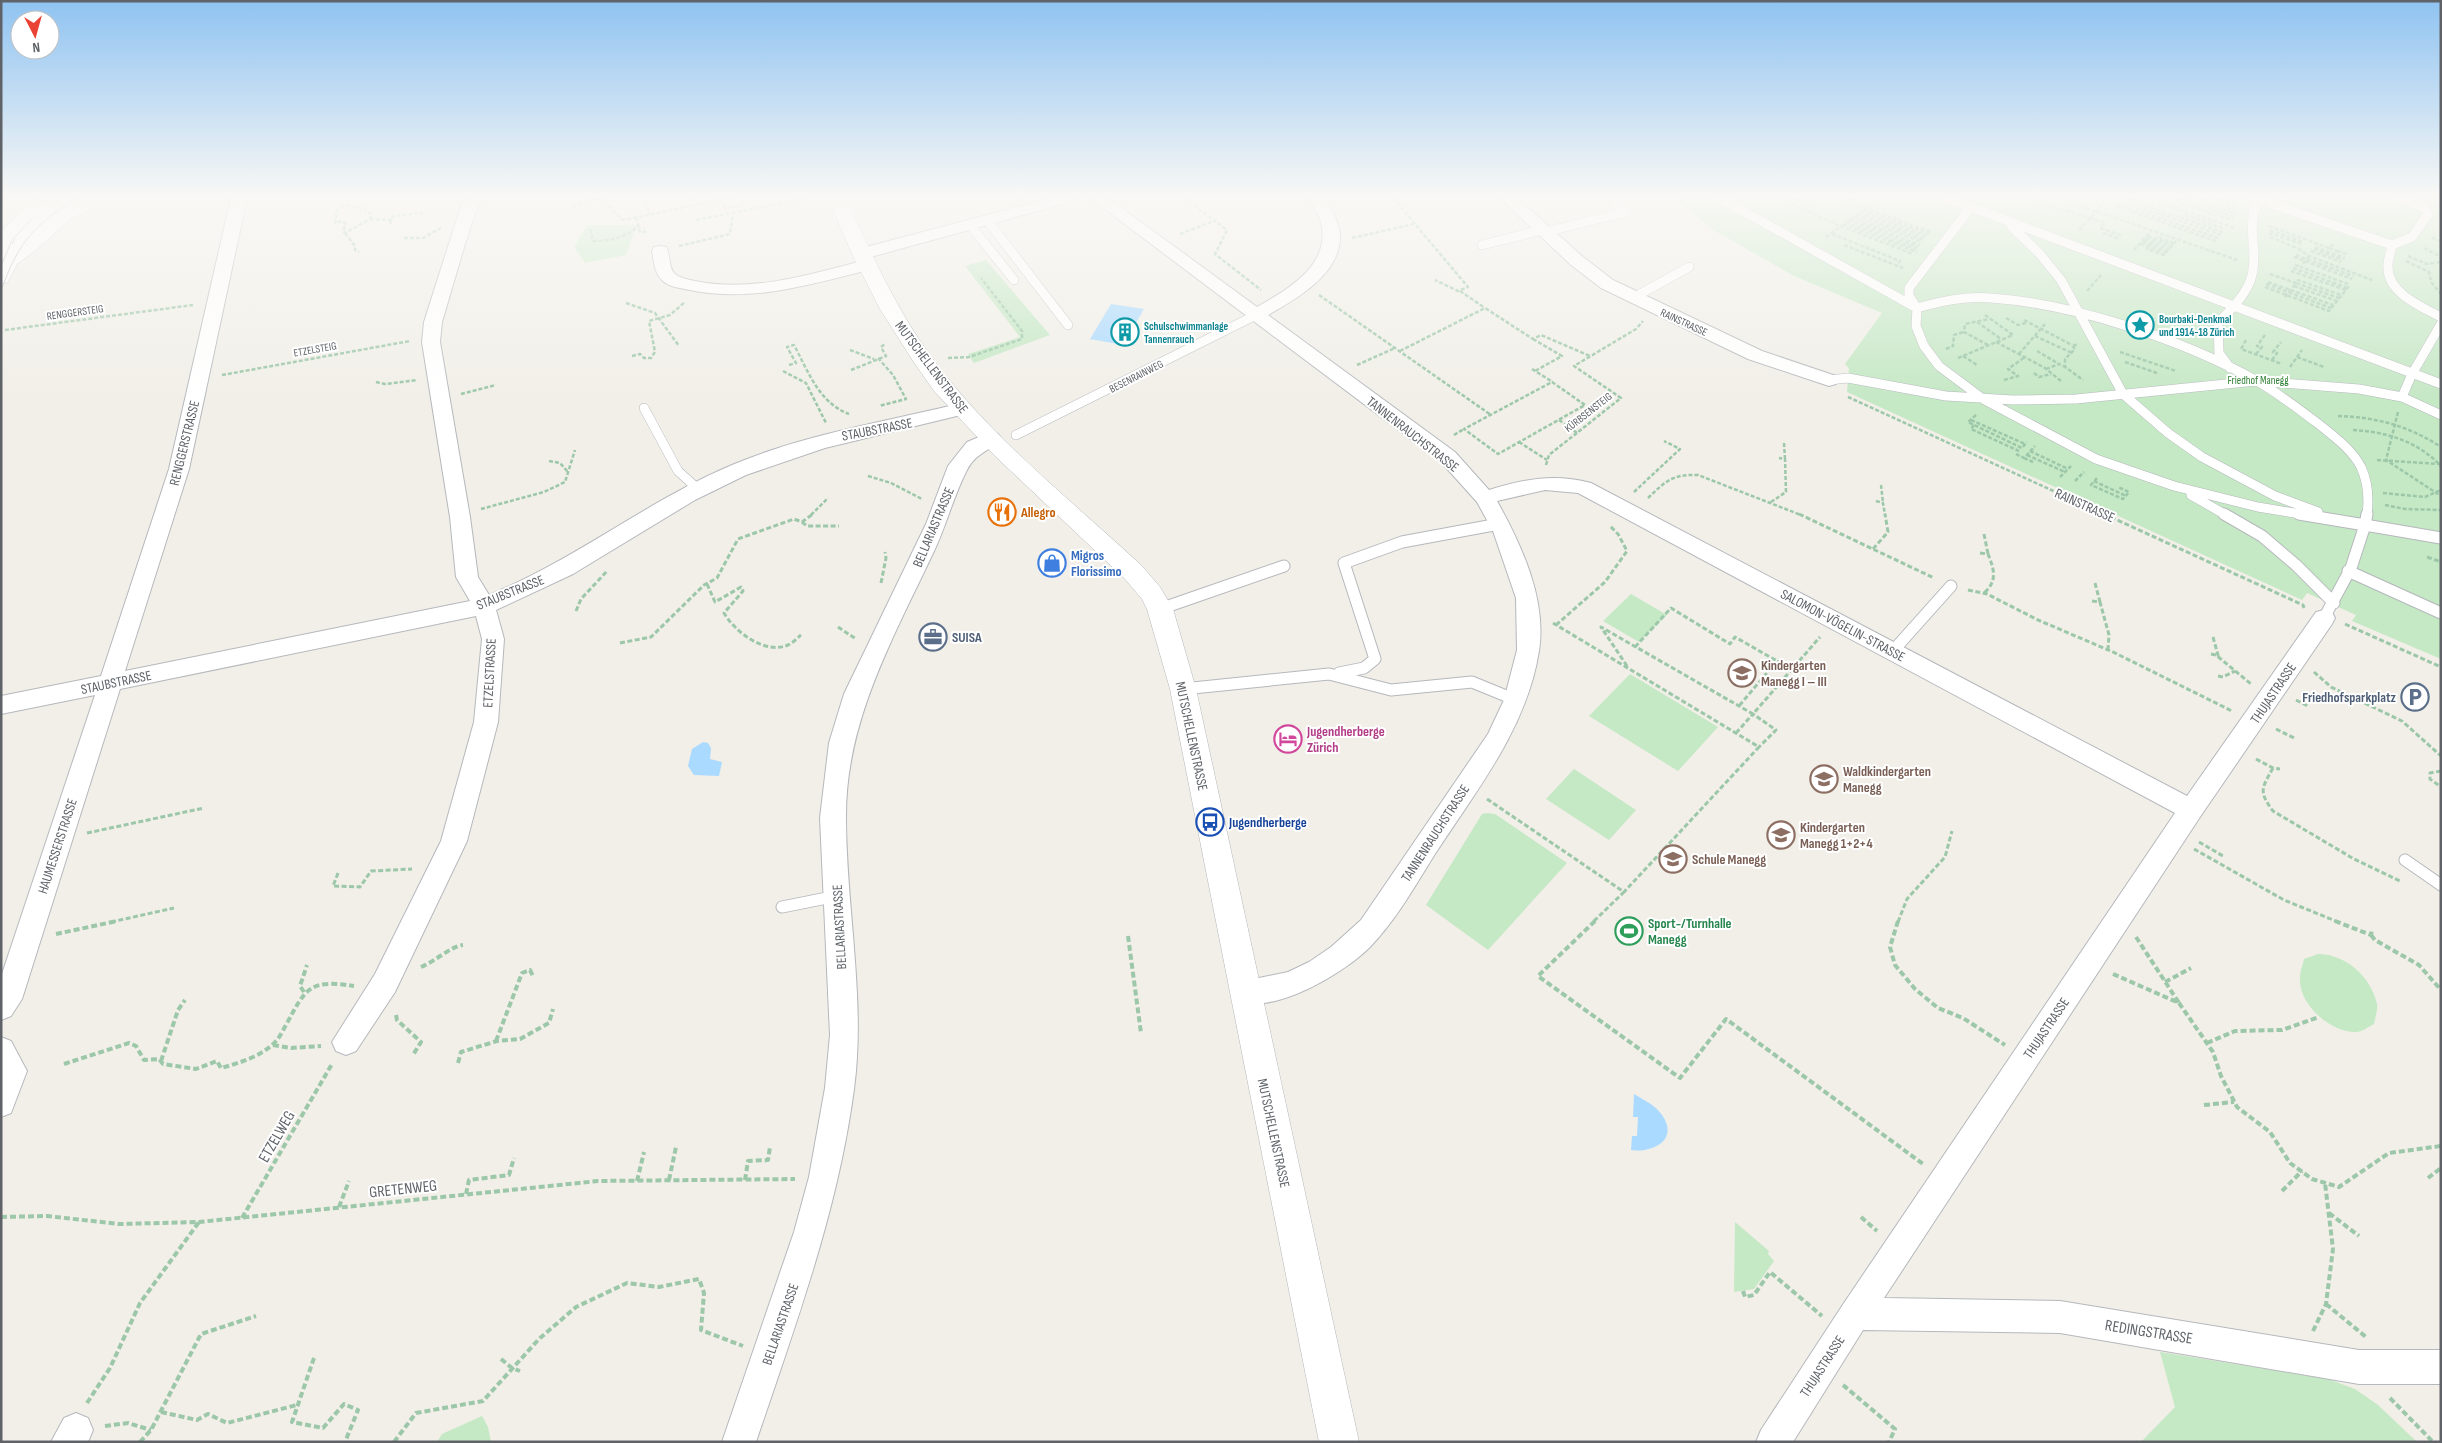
<svg xmlns="http://www.w3.org/2000/svg" width="2442" height="1443" viewBox="0 0 2442 1443" font-family="'Sofia Sans Condensed',sans-serif">
  <style>
    .green { fill: #c5e8c5 }
    .water { fill: #aadaff }
    .lines { fill: none; stroke-linecap: round; stroke-linejoin: round }
    .service-far1-casing { stroke: #b5b8bc; stroke-width: 10 }
    .service-casing { stroke: #b5b8bc; stroke-width: 13 }
    .minor-casing { stroke: #b5b8bc; stroke-width: 2 }
    .tertiary-casing { stroke: #b5b8bc; stroke-width: 1 }
    .secondary-casing { stroke: #b6babf; stroke-width: 1 }
    .path-far2 { stroke: #9cc7a9; stroke-width: 2.5; stroke-dasharray: 4 2; stroke-linecap: butt }
    .path-far1 { stroke: #9cc7a9; stroke-width: 3; stroke-dasharray: 5 2.5; stroke-linecap: butt }
    .path { stroke: #9cc7a9; stroke-width: 4; stroke-dasharray: 6 3; stroke-linecap: butt }
    .service-far1 { stroke: #fff; stroke-width: 9 }
    .service { stroke: #fff; stroke-width: 11 }
    .minor { fill: #fff; fill-rule: evenodd }
    .tertiary { fill: #fff; fill-rule: evenodd }
    .secondary { fill: #fff; fill-rule: evenodd }
    .tram { stroke: #b6b7b8; stroke-width: 1 }
    .labels { text-anchor: middle; stroke-width: 4; stroke-linejoin: round; paint-order: stroke }
    .far-street-label { font-size: 11px; fill: #5f6368; stroke: #fff }
    .far-culture-label { font-size: 11px; font-weight: bold; fill: #0d838f; stroke: #fff; text-anchor: start }
    .far-park-label { font-size: 11px; fill: #348238; stroke: #fff }
    .street-label { font-size: 14px; fill: #5f6368; stroke: #fff }
    .food-label { font-size: 14px; font-weight: bold; fill: #c56008; stroke: #fff; text-anchor: start }
    .shop-label { font-size: 14px; font-weight: bold; fill: #366cbe; stroke: #fff; text-anchor: start }
    .service-label { font-size: 14px; font-weight: bold; fill: #4e5e75; stroke: #fff; text-anchor: start }
    .education-label { font-size: 14px; font-weight: bold; fill: #785e54; stroke: #fff; text-anchor: start }
    .hotel-label { font-size: 14px; font-weight: bold; fill: #b23c85; stroke: #fff; text-anchor: start }
    .transit-label { font-size: 14px; font-weight: bold; fill: #164399; stroke: #fff; text-anchor: start }
    .leisure-label { font-size: 14px; font-weight: bold; fill: #27864d; stroke: #fff; text-anchor: start }
    .near-street-label { font-size: 16px; fill: #5f6368; stroke: #fff }
  </style>
  <rect width="100%" height="100%" fill="#f1efe8"/>
  <path class="green" d="M1673 198H2441V659L2352 621 2356 615 2307 593 2302 600 1847 392 1849 368 1845 364 1882 313 1794 276 1715 231Z
    M587 225H637L626 255 585 263 574 247Z
    M986 260 1050 335 974 363 968 354 1020 337 965 266Z
    M1631 594 1667 615 1639 642 1603 621Z
    M1630 674 1718 727 1678 771 1589 716Z
    M1574 769 1636 810 1609 840 1546 799Z
    M1487 813 1495 814 1567 863 1488 950 1426 905 1482 814Z
    M2318 954C2345 954 2371 976 2377 1004 2378 1010 2375 1018 2374 1024 2368 1027 2362 1032 2356 1032 2331 1033 2298 1004 2300 978 2300 971 2303 965 2304 959Z
    M1735 1222 1769 1251 1768 1254 1774 1261 1754 1289 1734 1292Z
    M2160 1352 2328 1379 2355 1389 2378 1405 2417 1442H2141L2175 1407Z
    M482 1416 488 1427 491 1442H437L442 1434Z"/>
  <path class="water" d="M1111 304 1144 309 1123 345 1090 339Z
    M703 742 708 743 711 748 710 759 722 762 719 776 694 775 688 766 692 749Z
    M1634 1094C1644 1100 1655 1105 1662 1115 1679 1139 1654 1153 1631 1150L1632 1136H1637L1638 1117H1633Z"/>
  <g class="lines">
    <g class="service-far1-casing">
      <path id="service-far1" d="M1720 198 1913 306
        M1946 198 1971 207
        M2254 198 2392 245C2391 253 2387 261 2388 268 2388 293 2422 307 2441 317
        M987 220 1068 325
        M970 225 1014 280
        M2011 226 2039 253 2061 280 2123 394 2168 433 2202 457 2275 496 2318 512
        M1545 232 1626 212 1613 199
        M1482 245 1542 230
        M2392 245 2412 237 2428 214 2424 207 2398 198
        M8 261C22 231 45 214 73 198
        M1633 298 1689 267
        M1917 308 1909 296V288L1971 207 2441 384
        M2230 368 2219 353 2218 323C2231 309 2247 295 2252 275 2259 247 2244 226 2260 198
        M1829 380 1848 378 1946 396 2013 400 2076 399 2256 381 2359 389 2402 397 2441 415
        M2402 397 2412 374 2441 324
        M644 408 678 471 699 490
        M1016 435 1256 315
        M2191 495 2226 515
        M2306 515 2258 507 2174 486 2096 459 1983 399 1939 366 1924 346 1916 326 1917 308C1942 301 1965 296 1991 298 2076 304 2183 340 2257 381 2278 393 2297 408 2316 422 2332 435 2351 448 2361 467 2368 482 2369 499 2367 515"/>
    </g>
    <g class="service-casing">
      <path id="service" d="M2224 514 2262 536 2296 565 2334 603
        M2299 514 2365 525
        M2365 525 2441 538
        M2365 525 2367 514
        M2348 571 2441 613
        M1160 609 1284 566
        M2324 618 2351 568 2365 525
        M1892 652 1951 586
        M1339 673 1364 668 1375 659 1344 563 1402 542 1499 524
        M1183 689 1329 674 1391 690 1472 682 1516 700
        M2405 860 2441 885
        M782 907 837 896"/>
    </g>
    <g class="minor-casing">
      <path id="minor" d="M231 198H247L189 469 125 671 470 601 456 577 450 517 422 342 424 322 462 203 467 198H484L478 205 465 244 442 322 440 342 470 517 478 577 489 595C575 560 647 501 732 465 805 434 885 422 962 403L969 405 972 409 969 413 825 448 746 475 695 500 573 574 496 610 504 639 498 722 467 841 395 992 356 1051 346 1055 336 1051 332 1042 375 974 441 841 474 722 482 639 476 616 120 689 22 999 11 1016 1 1020V977L95 695 1 714V696L101 676 169 469Z
        M1051 198H1076L1074 201 867 258H855L853 254 855 250Z
        M1090 198H1108L1257 307C1289 289 1334 263 1320 219 1317 212 1312 205 1309 198H1325C1332 210 1340 223 1340 238 1339 275 1296 299 1268 315L1455 452 1489 490C1525 479 1554 473 1591 483L2187 796 2316 612 2324 610 2332 612 2335 618 2332 624 2200 817 1884 1298 2060 1301 2359 1350H2441V1384H2359L2060 1333 1863 1330 1793 1442H1756L1761 1430 1844 1303 2175 813 1578 493 1545 490 1497 501C1522 546 1547 600 1539 651 1527 728 1476 791 1435 854 1415 886 1396 920 1370 947 1343 974 1274 1015 1235 1001L1231 992 1235 983 1288 972 1309 962 1331 947 1361 920 1488 734 1504 700 1517 650 1516 598 1493 531 1477 502 1441 462Z
        M1500 198H1517L1583 257 1613 280 1762 351 1836 376 1838 380 1836 384 1829 386 1748 359 1601 288 1571 265Z
        M660 246 666 247C671 255 668 266 674 273 679 278 689 280 695 281 753 293 811 274 866 260L872 261 875 265 872 269C812 284 752 303 690 290 681 288 668 287 662 280 654 272 654 261 652 251L654 247Z
        M991 432 998 434 1001 438C993 450 976 452 967 470 954 495 947 523 935 549 895 635 845 720 846 818 846 908 866 1000 854 1089 838 1211 795 1326 756 1442H722L794 1232 809 1177 825 1088 830 1035 820 818 829 743 844 694 926 524 948 466 967 442Z
        M1 1037 11 1041 27 1071 11 1113 1 1117Z
        M76 1413 88 1418 93 1430 88 1442H51L64 1418Z"/>
    </g>
    <g class="tertiary-casing">
      <path id="tertiary" d="M828 198H846C871 253 896 309 932 358 990 437 1070 499 1142 566L1160 587 1173 609 1196 689 1359 1442H1319L1170 689 1147 609 1142 599 1124 578 995 456 934 391 913 361 880 309 852 254Z
        M37 201 44 203 46 207 12 243V249L59 210H73L76 214 36 250 17 264 8 282 1 284V231L30 203Z"/>
    </g>
    <g class="secondary-casing">
      <path id="secondary" d="M12 198H30L41 204 63 208 82 198H105L103 202C93 207 82 215 71 218 55 224 20 212 12 198Z"/>
    </g>
    <path class="path-far2" d="M585 198 595 199
      M600 198 623 220 730 198
      M690 198 692 206
      M1184 198 1227 230 1215 254 1261 290
      M1393 198 1468 287 1458 291 1435 280
      M1781 198 1840 226 1913 254
      M1789 198 1806 206
      M1796 198 1809 204
      M1804 198 1813 202
      M1833 198 1862 210
      M1841 198 1865 208
      M1848 198 1868 206
      M2026 198 2105 223 2100 228 2106 230
      M2058 198 2237 260
      M2123 198 2223 232
      M2132 198 2153 205
      M2145 198 2235 228
      M2188 198 2236 214
      M2198 198 2238 211
      M2209 198 2238 207
      M2219 198 2237 204
      M722 200 725 208 742 205
      M646 201 649 215
      M2121 201 2221 235
      M2175 201 2233 220
      M2118 204 2218 238
      M346 205 363 208 372 215 370 219 345 233 343 231 346 224 342 221 335 223 337 210Z
      M2116 206 2216 241
      M2171 206 2178 198 2235 217
      M572 207 600 198
      M1868 207 1879 198
      M1803 209 1821 198
      M1864 210 1929 234
      M1861 211 1927 236
      M1859 213 1925 238
      M1857 215 1923 240
      M2185 215 2225 229
      M636 217 640 232H645L644 228
      M1854 217 1922 242
      M1851 218 1920 245
      M370 219 392 220
      M696 220 808 198
      M1849 220 1918 247
      M1846 222 1916 249
      M390 224 393 216 423 213
      M1843 224 1917 252
      M2269 226 2329 248 2334 243
      M590 229 593 241C611 241 625 237 639 226
      M2079 230 2097 211 2105 198
      M2106 230 2120 235 2117 238 2104 233Z
      M2270 230 2304 242
      M345 233 355 246V250L359 252
      M2269 233 2302 244
      M1180 234 1214 221
      M1832 234 1900 261 1896 266
      M2148 236 2173 245
      M1826 237 1866 208 1931 232
      M2270 237 2299 249 2309 256 2372 280
      M404 238H423L441 228
      M1352 238 1414 224
      M2146 238 2171 247
      M2432 238 2441 241
      M2144 240 2169 249
      M2142 242 2168 251
      M2174 243 2158 237 2147 249 2164 255 2178 239
      M2140 244 2166 253
      M1844 245 1903 268
      M679 246 730 234 733 212
      M2315 247 2345 258
      M2329 248 2337 251 2334 255
      M2424 248 2441 257
      M2314 249 2343 260
      M2134 250 2152 230
      M2311 251 2341 262
      M2337 251 2347 254
      M2296 255 2353 276
      M2309 256 2301 267 2348 284
      M2408 256 2427 264 2441 262
      M2294 257 2352 279
      M2406 261 2429 272 2431 282 2441 294
      M2295 265 2301 267
      M2293 268 2348 288
      M2291 271 2346 290
      M2270 274 2296 283 2298 280 2341 295
      M2268 282 2333 305
      M2266 284 2331 308
      M2294 286 2337 301
      M2265 287 2329 311 2349 286
      M1460 291 1485 308
      M2087 291 2101 275
      M1319 295 1491 415
      M2285 297 2296 283 2339 298
      M626 303 655 313 679 346
      M2006 318 2018 325 2026 323
      M2024 320 2072 345
      M1977 322 2001 339
      M5 330 193 305
      M2035 336 2072 353
      M1533 339 1562 356 1535 371
      M2246 340 2241 349 2282 364
      M1996 342 2045 368 2061 381
      M1988 345 1964 332 1965 324 1989 319
      M2077 345H2072L2075 349 2065 359V367L2083 380
      M1946 349 1953 346 1954 335 1964 332
      M850 350 874 359
      M1400 351 1485 308 1533 339 1541 335 1590 356
      M2037 351 2059 364
      M2120 352 2176 371
      M2019 354 2045 324
      M2256 354 2262 347 2257 346 2265 335
      M632 356 640 354 644 358H651L655 352 649 321 670 315 685 302
      M1963 356 1977 365
      M2297 357 2324 367
      M878 358 893 375 906 399 879 406
      M948 358 969 357 1022 339V331L981 278
      M1958 358 2013 335 1985 315
      M2272 360 2277 353 2273 352 2281 342
      M2125 362 2157 373
      M789 365 796 363 787 347 794 345C808 371 819 403 849 414
      M1357 365 1395 348
      M2290 367 2302 350
      M1532 369 1551 381
      M2046 369 2059 364 2065 367
      M851 370 886 356 881 347 885 344
      M783 371 806 383 826 423
      M2034 373 2039 377 2051 374
      M222 375 410 341
      M2004 380 2018 376 2008 369 2025 357
      M376 382 385 384 417 380
      M1552 382 1585 405 1498 454 1464 429Z
      M461 394 496 385
      M1848 397 2106 515
      M2398 412 2386 460 2441 496
      M1976 415 1968 422 2022 448 2027 442
      M2338 416C2376 417 2409 426 2441 447
      M1559 420 1577 433
      M1971 420 2025 444
      M1974 425 1971 429 2019 451
      M2353 430C2387 432 2417 441 2441 466
      M1454 435 1464 429
      M1519 442 1547 460
      M1784 443 1785 459
      M2030 451 2068 469
      M2016 454 2024 458 2035 446
      M2027 455 2065 472
      M2024 458 2033 462
      M2377 460 2440 464
      M549 461 560 463 568 472
      M1546 465 1549 455 1621 398 1574 366 1636 329 1643 321
      M868 476 891 483 922 499
      M2060 477 2071 466
      M2097 478 2091 485 2123 499 2129 492 2118 487
      M2075 481 2084 472
      M2094 481 2126 496
      M1881 485 1883 503
      M1634 492 1680 449 1664 441
      M2383 493 2425 497 2441 490
      M1648 498C1666 481 1672 474 1698 475L1801 515
      M1876 501 1883 503 1885 515
      M1771 502 1786 492 1785 459 1779 458
      M2385 505 2405 509 2441 510
      M481 509 544 492 565 482 575 450
      M811 515 828 498"/>
    <path class="path-far1" d="M1799 514 1934 578
      M2104 514 2303 605 2304 608
      M802 522 807 526H839
      M1984 534 1988 554
      M1873 549 1888 532 1885 514
      M1980 553 1988 554C1994 569 1998 581 1984 593
      M2427 557 2441 562
      M881 583 886 558 885 552
      M2095 583 2100 602
      M707 584 715 602 741 587 743 591 724 613C735 632 765 655 788 645 793 643 797 638 801 635
      M1968 590 1987 594 2038 620 2113 652 2232 711
      M2092 601 2100 602 2109 635 2108 650
      M576 611 581 599 608 570
      M1553 623 1759 747 1624 892
      M2345 624 2441 667
      M1556 625 1605 582 1627 551 1618 534 1610 526
      M838 627 856 639
      M2213 637 2218 655H2216
      M620 643 651 637 704 585 717 578 738 539 794 519 802 522 813 514
      M1635 647 1671 608 1730 644 1735 637 1777 661 1739 706
      M2211 654 2216 655 2251 684
      M1777 661 1792 670
      M1627 666 1601 627 1753 714 1820 637
      M2314 672 2331 687 2402 721 2441 756
      M2218 676 2223 677 2235 671
      M2296 700 2308 706
      M2276 729 2294 738
      M1736 733 1753 714 1776 730 1759 747
      M2256 759 2273 768 2280 769
      M2273 768C2262 788 2258 791 2273 811L2354 859 2400 881
      M2441 771 2430 773V779L2441 787
      M1487 799 1624 892 1593 922
      M87 833 204 808
      M2199 842 2223 856 2224 854
      M2194 849 2284 900 2338 922
      M338 873 333 886 360 887 371 871 412 869
      M111 922 174 908
      M1898 922 1907 899 1945 857 1952 831"/>
    <path class="path" d="M1595 921 1538 976 1680 1078 1726 1019 1923 1164
      M1898 921 1890 947 1895 965 1915 989 1938 1008 1963 1018 2005 1045
      M2335 921 2371 935 2372 930
      M56 934 117 921
      M2371 935 2375 940 2419 965 2441 990
      M1128 936 1141 1033
      M2136 937 2179 1003
      M421 967C436 961 451 946 463 945
      M2113 974 2179 1003 2213 1052 2221 1076 2237 1107 2270 1132 2290 1163 2312 1179 2339 1187 2389 1153 2441 1146
      M2165 982 2191 968
      M304 992 300 986 307 965
      M396 1015 397 1020 421 1042 413 1055
      M496 1041 522 973 530 970 533 976
      M2207 1043 2235 1031 2282 1030 2319 1017
      M273 1045 291 1048 321 1046
      M161 1061 178 1010 185 1000
      M458 1063 461 1052 497 1041 520 1039 549 1023 553 1009
      M64 1064 129 1043 136 1046 144 1060 159 1059 163 1064 196 1069 217 1061 221 1068C239 1063 263 1056 276 1041 280 1037 283 1030 286 1025 306 988 309 979 354 986
      M2204 1105 2234 1102
      M2428 1178 2441 1168
      M669 1180 676 1147
      M745 1180 748 1161 768 1160 770 1147
      M637 1181 644 1152
      M2282 1191 2302 1171
      M466 1194 469 1180 509 1175 514 1158
      M339 1207 349 1181
      M2329 1213 2359 1236
      M1 1217 47 1216 119 1224 199 1222 598 1181 795 1179
      M1861 1217 1877 1231
      M242 1218 332 1064
      M1743 1291 1745 1297 1754 1295 1770 1272 1822 1316
      M2326 1304 2366 1337
      M2313 1331 2326 1304 2333 1249 2325 1183
      M314 1358 292 1422 323 1428 344 1404 358 1410 345 1442
      M501 1359 512 1368 520 1371
      M1843 1385 1895 1429 1889 1442
      M2390 1398 2433 1442
      M87 1403 110 1368 140 1303 199 1222
      M161 1412 197 1420 208 1414 227 1423 297 1405
      M105 1426 128 1423 151 1430
      M140 1442 151 1430 201 1334 256 1316
      M394 1442 416 1413 483 1401 539 1339 576 1307 627 1283 659 1287 699 1279 704 1293 701 1330 743 1346"/>
    <use href="#service-far1" class="service-far1"/>
    <use href="#service" class="service"/>
    <use href="#minor" class="minor"/>
    <use href="#tertiary" class="tertiary"/>
    <use href="#secondary" class="secondary"/>
    <path class="tram" d="M1 266 12 240 31 220
      M1 291C18 243 34 223 79 198"/>
  </g>
  <linearGradient id="sky" x2="0" y2="1"><stop stop-color="#8fc3f1"/><stop offset="0.49" stop-color="#f9f8f5"/><stop offset="1" stop-color="#f9f8f5" stop-opacity="0"/></linearGradient>
  <rect width="2442" height="400" fill="url(#sky)"/>
  <defs>
    <g id="sight-ring" transform="scale(1.4375)"><circle r="9.5" fill="#fff" stroke="#0f9aa8" stroke-width="1.5"/><path d="M0-6L1.8-2.2L6-1.7L2.9 1.2L3.7 5.4L0 3.3L-3.7 5.4L-2.9 1.2L-6-1.7L-1.8-2.2Z" fill="#0f9aa8"/></g>
    <g id="building-ring" transform="scale(1.4375)"><circle r="9.5" fill="#fff" stroke="#0f9aa8" stroke-width="1.5"/><path d="M-4-6H4V6H1V3H-1V6H-4ZM-2.5-4.3h1.7v1.8h-1.7ZM.8-4.3h1.7v1.8H.8ZM-2.5-1h1.7V.8h-1.7ZM.8-1h1.7V.8H.8Z" fill="#0f9aa8"/></g>
    <g id="restaurant-ring" transform="scale(1.4375)"><circle r="9.5" fill="#fff" stroke="#e8710a" stroke-width="1.5"/><path d="M-5-6h1v4h1v-4h1v4h1v-4h1v5L-1.5 .5V6h-2V.5L-5-1ZM5-6V6H3V1.5H1.5Q1.5-4 5-6Z" fill="#e8710a"/></g>
    <g id="shop-ring" transform="scale(1.4375)"><circle r="9.5" fill="#fff" stroke="#3f7fe0" stroke-width="1.5"/><path d="M-5-2.5h2.3a2.7 3.5 0 0 1 5.4 0H5L5.5 6h-11ZM-1.5-2.5h3a1.5 2.3 0 0 0-3 0Z" fill="#3f7fe0"/></g>
    <g id="office-ring" transform="scale(1.4375)"><circle r="9.5" fill="#fff" stroke="#5c6f8a" stroke-width="1.5"/><path d="M-6-3h4V-5.5h4V-3h4V5H-6ZM-1-4.5V-3h2v-1.5ZM-6 0V1H6V0Z" fill="#5c6f8a"/></g>
    <g id="school-ring" transform="scale(1.4375)"><circle r="9.5" fill="#fff" stroke="#8d6e63" stroke-width="1.5"/><path d="M0-5L7-2L0 1L-7-2ZM-4 1L0 2.5L4 1V4Q0 6-4 4Z" fill="#8d6e63"/></g>
    <g id="parking-ring" transform="scale(1.4375)"><circle r="9.5" fill="#fff" stroke="#5c6f8a" stroke-width="1.5"/><path d="M-3.5-5.5H1a3.5 3.5 0 0 1 0 7H-1V5.5H-3.5ZM-1-3.4V-.6H.8a1.4 1.4 0 0 0 0-2.8Z" fill="#5c6f8a"/></g>
    <g id="hotel-ring" transform="scale(1.4375)"><circle r="9.5" fill="#fff" stroke="#d1479c" stroke-width="1.5"/><path d="M-6-4.5h1.5V1H6V5H4.5V3h-9V5H-6ZM-4 0a1.8 1.8 0 1 1 3.6 0ZM.5 0V-2.5h3Q6-2.5 6 0Z" fill="#d1479c"/></g>
    <g id="bus-ring" transform="scale(1.4375)"><circle r="9.5" fill="#fff" stroke="#1a4fb4" stroke-width="1.5"/><path d="M-5-6H5V4H4V6H2V4H-2V6H-4V4H-5ZM-3.5-4V0h7V-4ZM-3.5 1.2v1.5H-2V1.2ZM2 1.2v1.5H3.5V1.2Z" fill="#1a4fb4"/></g>
    <g id="stadium-ring" transform="scale(1.4375)"><circle r="9.5" fill="#fff" stroke="#2e9e5b" stroke-width="1.5"/><path d="M0-5a6.5 5 0 1 0 0 10a6.5 5 0 1 0 0-10ZM-3.5-1.8h7v3.6h-7Z" fill="#2e9e5b"/></g>
  </defs>
  <g fill-rule="evenodd">
    <use href="#sight-ring" x="2140" y="325"/>
    <use href="#building-ring" x="1125" y="332"/>
    <use href="#restaurant-ring" x="1002" y="512"/>
    <use href="#shop-ring" x="1052" y="563"/>
    <use href="#office-ring" x="933" y="637"/>
    <use href="#school-ring" x="1742" y="673"/>
    <use href="#parking-ring" x="2415" y="697"/>
    <use href="#hotel-ring" x="1288" y="739"/>
    <use href="#school-ring" x="1824" y="779"/>
    <use href="#bus-ring" x="1210" y="822"/>
    <use href="#school-ring" x="1781" y="835"/>
    <use href="#school-ring" x="1673" y="859"/>
    <use href="#stadium-ring" x="1629" y="931"/>
  </g>
  <g class="labels">
    <g class="far-street-label">
      <text transform="translate(75 312) rotate(-8)" y="4">RENGGERSTEIG</text>
      <text transform="translate(1684 322) rotate(25)" y="4">RAINSTRASSE</text>
      <text transform="translate(315 349) rotate(-10)" y="4">ETZELSTEIG</text>
      <text transform="translate(1136 376) rotate(-27)" y="4">BESENRAINWEG</text>
      <text transform="translate(1588 412) rotate(-38)" y="4">KÜRBSENSTEIG</text>
    </g>
    <g class="far-culture-label">
      <text x="2159" y="323">Bourbaki-Denkmal<tspan x="2159" dy="13">und 1914-18 Zürich</tspan></text>
      <text x="1144" y="330">Schulschwimmanlage<tspan x="1144" dy="13">Tannenrauch</tspan></text>
    </g>
    <g class="far-park-label">
      <text x="2258" y="384">Friedhof Manegg</text>
    </g>
    <g class="street-label">
      <text transform="translate(932 367) rotate(53)" y="5">MUTSCHELLENSTRASSE</text>
      <text transform="translate(877 429) rotate(-11)" y="5">STAUBSTRASSE</text>
      <text transform="translate(1413 434) rotate(38)" y="5">TANNENRAUCHSTRASSE</text>
      <text transform="translate(184 443) rotate(-76)" y="5">RENGGERSTRASSE</text>
      <text transform="translate(2085 505) rotate(24)" y="5">RAINSTRASSE</text>
      <text transform="translate(933 527) rotate(-67)" y="5">BELLARIASTRASSE</text>
      <text transform="translate(510 592) rotate(-22)" y="5">STAUBSTRASSE</text>
      <text transform="translate(1843 625) rotate(28)" y="5">SALOMON-VÖGELIN-STRASSE</text>
      <text transform="translate(489 673) rotate(-87)" y="5">ETZELSTRASSE</text>
      <text transform="translate(116 682) rotate(-12)" y="5">STAUBSTRASSE</text>
      <text transform="translate(2273 693) rotate(-56)" y="5">THUJASTRASSE</text>
      <text transform="translate(1192 736) rotate(78)" y="5">MUTSCHELLENSTRASSE</text>
      <text transform="translate(1435 833) rotate(-57)" y="5">TANNENRAUCHSTRASSE</text>
      <text transform="translate(57 846) rotate(-72)" y="5">HAUMESSERSTRASSE</text>
      <text transform="translate(839 927) rotate(-93)" y="5">BELLARIASTRASSE</text>
      <text transform="translate(2046 1028) rotate(-56)" y="5">THUJASTRASSE</text>
      <text transform="translate(1274 1133) rotate(78)" y="5">MUTSCHELLENSTRASSE</text>
      <text transform="translate(780 1324) rotate(-71)" y="5">BELLARIASTRASSE</text>
      <text transform="translate(1822 1366) rotate(-57)" y="5">THUJASTRASSE</text>
    </g>
    <g class="food-label">
      <text x="1021" y="517">Allegro</text>
    </g>
    <g class="shop-label">
      <text x="1071" y="560">Migros<tspan x="1071" dy="16">Florissimo</tspan></text>
    </g>
    <g class="service-label">
      <text x="952" y="642">SUISA</text>
      <text x="2396" y="702" text-anchor="end">Friedhofsparkplatz</text>
    </g>
    <g class="education-label">
      <text x="1761" y="670">Kindergarten<tspan x="1761" dy="16">Manegg I – III</tspan></text>
      <text x="1843" y="776">Waldkindergarten<tspan x="1843" dy="16">Manegg</tspan></text>
      <text x="1800" y="832">Kindergarten<tspan x="1800" dy="16">Manegg 1+2+4</tspan></text>
      <text x="1692" y="864">Schule Manegg</text>
    </g>
    <g class="hotel-label">
      <text x="1307" y="736">Jugendherberge<tspan x="1307" dy="16">Zürich</tspan></text>
    </g>
    <g class="transit-label">
      <text x="1229" y="827">Jugendherberge</text>
    </g>
    <g class="leisure-label">
      <text x="1648" y="928">Sport-/Turnhalle<tspan x="1648" dy="16">Manegg</tspan></text>
    </g>
    <g class="near-street-label">
      <text transform="translate(276 1136) rotate(-60)" y="6">ETZELWEG</text>
      <text transform="translate(403 1188) rotate(-6)" y="6">GRETENWEG</text>
      <text transform="translate(2149 1331) rotate(9)" y="6">REDINGSTRASSE</text>
    </g>
  </g>
  <rect width="2442" height="1443" fill="none" stroke="#5f6368" stroke-width="5"/>
  <g transform="translate(35 35) rotate(174)"><circle r="24" fill="#ffffff" stroke="#bfc1c3"/>
  <path d="M0-4L9 19L0 12L-9 19Z" fill="#ea4335"/>
  <text y="-8" font-size="14" font-weight="bold" text-anchor="middle" fill="#5f6368">N</text>
  </g>
</svg>
